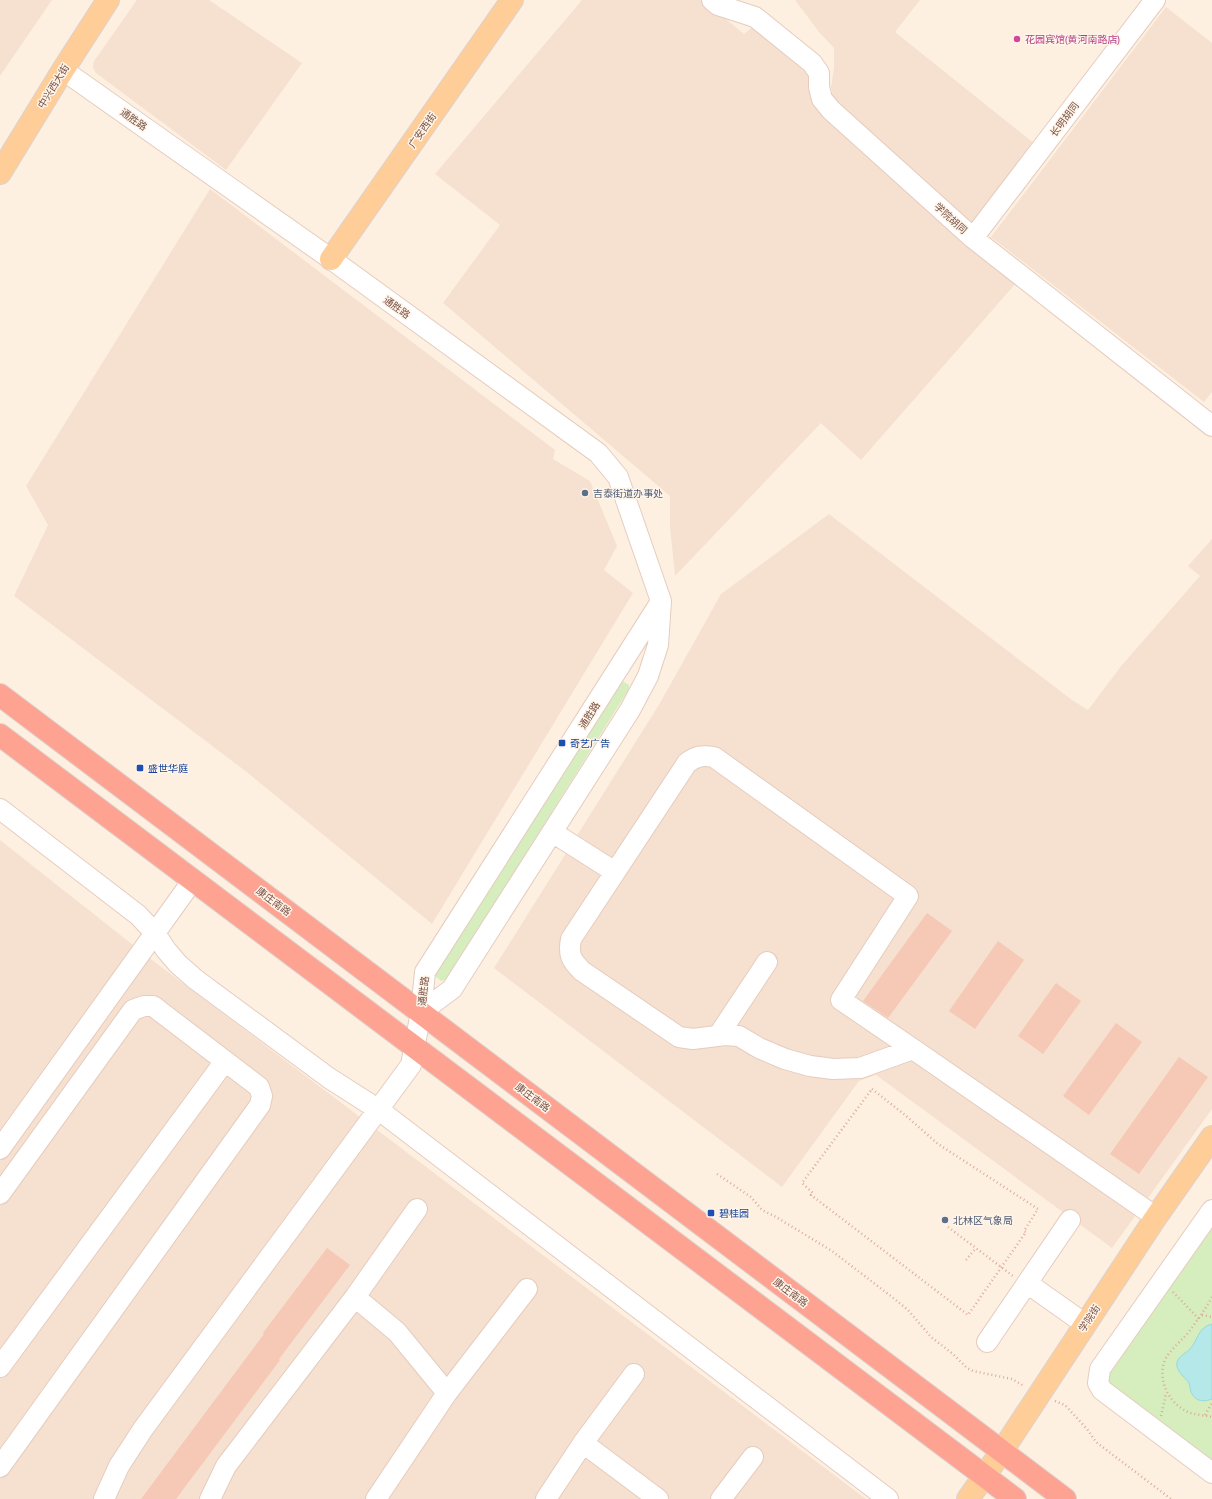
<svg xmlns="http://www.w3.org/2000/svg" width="1212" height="1499" viewBox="0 0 1212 1499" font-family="'Asap Condensed','Noto Sans SC',sans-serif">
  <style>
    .residential { fill: #f6e0cf }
    .green { fill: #d6edbe }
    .water { fill: #b4e8e9; stroke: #99d9dc }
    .building { fill: #f6c8b6 }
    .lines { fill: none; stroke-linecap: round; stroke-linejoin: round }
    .minor-casing { stroke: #e5ccbe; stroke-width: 22 }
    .major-casing { stroke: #dcd2cf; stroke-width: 24 }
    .highway-casing { stroke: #dcd2cf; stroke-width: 24 }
    .path { stroke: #dbab99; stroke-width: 2.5; stroke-dasharray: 1 3; stroke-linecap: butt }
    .minor { stroke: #fff; stroke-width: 20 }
    .major { stroke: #ffcd97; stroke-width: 22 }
    .highway { stroke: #fea292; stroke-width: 22 }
    .hotel-dot { fill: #d1479c; stroke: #fff4e9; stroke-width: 1.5 }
    .service-dot { fill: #5c6f8a; stroke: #fff4e9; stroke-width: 1.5 }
    .transit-dot { fill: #1a4fb4; stroke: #fff4e9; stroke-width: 1.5 }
    .labels { text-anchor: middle; stroke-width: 3; stroke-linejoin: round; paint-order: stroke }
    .hotel-label { font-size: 10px; fill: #b23c85; stroke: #fff4e9; text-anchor: start }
    .street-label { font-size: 10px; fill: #785245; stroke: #fff4e9 }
    .service-label { font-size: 10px; fill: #4e5e75; stroke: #fff4e9; text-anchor: start }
    .transit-label { font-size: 10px; fill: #164399; stroke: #fff4e9; text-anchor: start }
  </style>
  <rect width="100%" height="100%" fill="#fef0e1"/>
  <path class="residential" d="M0 0H52L0 76Z
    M137 0H209L302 63 226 170 96 73 93 68 94 61Z
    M582 0H703L744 34 757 23 808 65 814 85 1017 282 861 460 821 423 675 576 670 527V496L443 303 500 225 435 174Z
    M795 0H920L895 32 1040 148 977 228 869 134 834 102 831 87 834 68V48L819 32Z
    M1166 7 1212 43V392L1204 402 991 237Z
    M210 189 555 450 553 459 590 481 617 546 604 570 633 593 432 924 248 773 14 596 48 525 26 486Z
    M829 514 1072 700 1088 710 1122 665 1200 576 1188 566 1212 539V1109L1112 1248 876 1075 859 1081 782 1187 494 968 660 703 721 594Z
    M0 840 152 960 866 1499H0Z"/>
  <path class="green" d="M619 679 629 685V689L447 979 441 981 434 975Z
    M1212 1220V1464L1106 1384V1372Z"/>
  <path class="water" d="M1212 1324V1399C1204 1402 1195 1402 1191 1392 1190 1390 1190 1386 1189 1383 1185 1377 1175 1371 1177 1362 1179 1356 1186 1353 1190 1349 1198 1340 1198 1327 1212 1324Z"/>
  <path class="building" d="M927 913 952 931 888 1018 863 1001Z
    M998 941 1024 960 975 1029 949 1011Z
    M1056 983 1081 1001 1043 1054 1018 1036Z
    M1116 1023 1142 1042 1089 1115 1063 1096Z
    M1179 1057 1208 1077 1139 1174 1110 1154Z
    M327 1248 350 1265 279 1359 280 1360 176 1499H141L264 1334 263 1333Z"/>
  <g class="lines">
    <g class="minor-casing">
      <path id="minor" d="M712 0 718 5 755 17 812 63 819 73V87L822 99 831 110 973 238 1212 426
        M63 70 331 259 598 453 618 477 661 601 658 645 648 676 630 710 452 989 421 1012
        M973 238 1155 0
        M0 809 138 915 155 933 166 950 178 964 195 979 329 1078 379 1110 888 1499
        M552 832 615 872
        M718 1036 767 962
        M913 1049 841 1000 908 896 714 757C702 755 696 756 687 763L571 939C568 955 571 960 582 971L679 1037 693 1039 725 1035 739 1036 759 1048 785 1059 810 1066 833 1069 860 1068 913 1049 1156 1217
        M0 1149 193 880
        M0 1194 133 1010 144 1006H153L259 1087 262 1096 260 1105 0 1467
        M1212 1210 1100 1369 1098 1383 1102 1390 1212 1473
        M1027 1283 1085 1324
        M355 1297 397 1332 447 1393
        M987 1342 1070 1220
        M0 1367 225 1061
        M583 1443 658 1499
        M104 1499 119 1466 143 1429 411 1065 421 1012 425 972 660 603
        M210 1499 226 1466 355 1297 417 1209
        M376 1499 447 1393 527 1289
        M546 1499 583 1443 634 1374
        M721 1499 753 1457"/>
    </g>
    <g class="major-casing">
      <path id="major" d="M0 173 63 70 108 0
        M331 259 512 0
        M968 1499 1002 1451 1156 1217 1212 1137"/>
    </g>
    <g class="highway-casing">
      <path id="highway" d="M0 695 1065 1499
        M0 735 1015 1499"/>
    </g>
    <path class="path" d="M872 1089 905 1115 938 1144 1038 1209 1024 1231 1026 1232 968 1315 811 1195 813 1193 802 1183Z
      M717 1174 751 1197 762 1210 776 1217 832 1251 892 1297 908 1310 931 1337 953 1354 967 1368 973 1371 1012 1379 1024 1386
      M948 1227 1013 1276
      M966 1260 976 1248
      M1173 1292 1199 1319
      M1212 1297C1205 1310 1197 1321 1188 1333 1181 1341 1172 1348 1166 1358 1156 1378 1168 1403 1188 1412 1195 1415 1204 1415 1212 1417
      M1202 1315 1212 1317
      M1055 1401 1065 1405 1087 1429 1096 1442 1171 1499
      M1205 1415 1212 1403
      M1161 1416 1166 1394"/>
    <use href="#minor" class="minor"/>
    <use href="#major" class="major"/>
    <use href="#highway" class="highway"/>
  </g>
  <circle class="hotel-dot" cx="1017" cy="39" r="4"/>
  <g class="service-dot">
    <circle cx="585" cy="493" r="4"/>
    <circle cx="945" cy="1220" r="4"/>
  </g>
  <g class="transit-dot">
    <rect x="558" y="739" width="8" height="8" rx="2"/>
    <rect x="136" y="764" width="8" height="8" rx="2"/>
    <rect x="707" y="1209" width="8" height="8" rx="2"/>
  </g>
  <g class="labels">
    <g class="hotel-label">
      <text x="1025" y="43">花园宾馆(黄河南路店)</text>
    </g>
    <g class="street-label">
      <text transform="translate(53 86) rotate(-58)" y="4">中兴西大街</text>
      <text transform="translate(134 119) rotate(35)" y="4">通胜路</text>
      <text transform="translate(1064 119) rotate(-53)" y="4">长明胡同</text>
      <text transform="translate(422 130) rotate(-55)" y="4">广安西街</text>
      <text transform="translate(951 218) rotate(42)" y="4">学院胡同</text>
      <text transform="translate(397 307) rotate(36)" y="4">通胜路</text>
      <text transform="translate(589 715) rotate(-58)" y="4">通胜路</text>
      <text transform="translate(274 901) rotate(37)" y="4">康庄南路</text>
      <text transform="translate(423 991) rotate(-83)" y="4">通胜路</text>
      <text transform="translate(533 1097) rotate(37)" y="4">康庄南路</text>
      <text transform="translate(791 1292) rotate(37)" y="4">康庄南路</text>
      <text transform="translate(1089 1318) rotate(-56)" y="4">学院街</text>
    </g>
    <g class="service-label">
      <text x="593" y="497">吉泰街道办事处</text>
      <text x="953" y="1224">北林区气象局</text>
    </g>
    <g class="transit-label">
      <text x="570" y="747">奇艺广告</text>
      <text x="148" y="772">盛世华庭</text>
      <text x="719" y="1217">碧桂园</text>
    </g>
  </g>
</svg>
